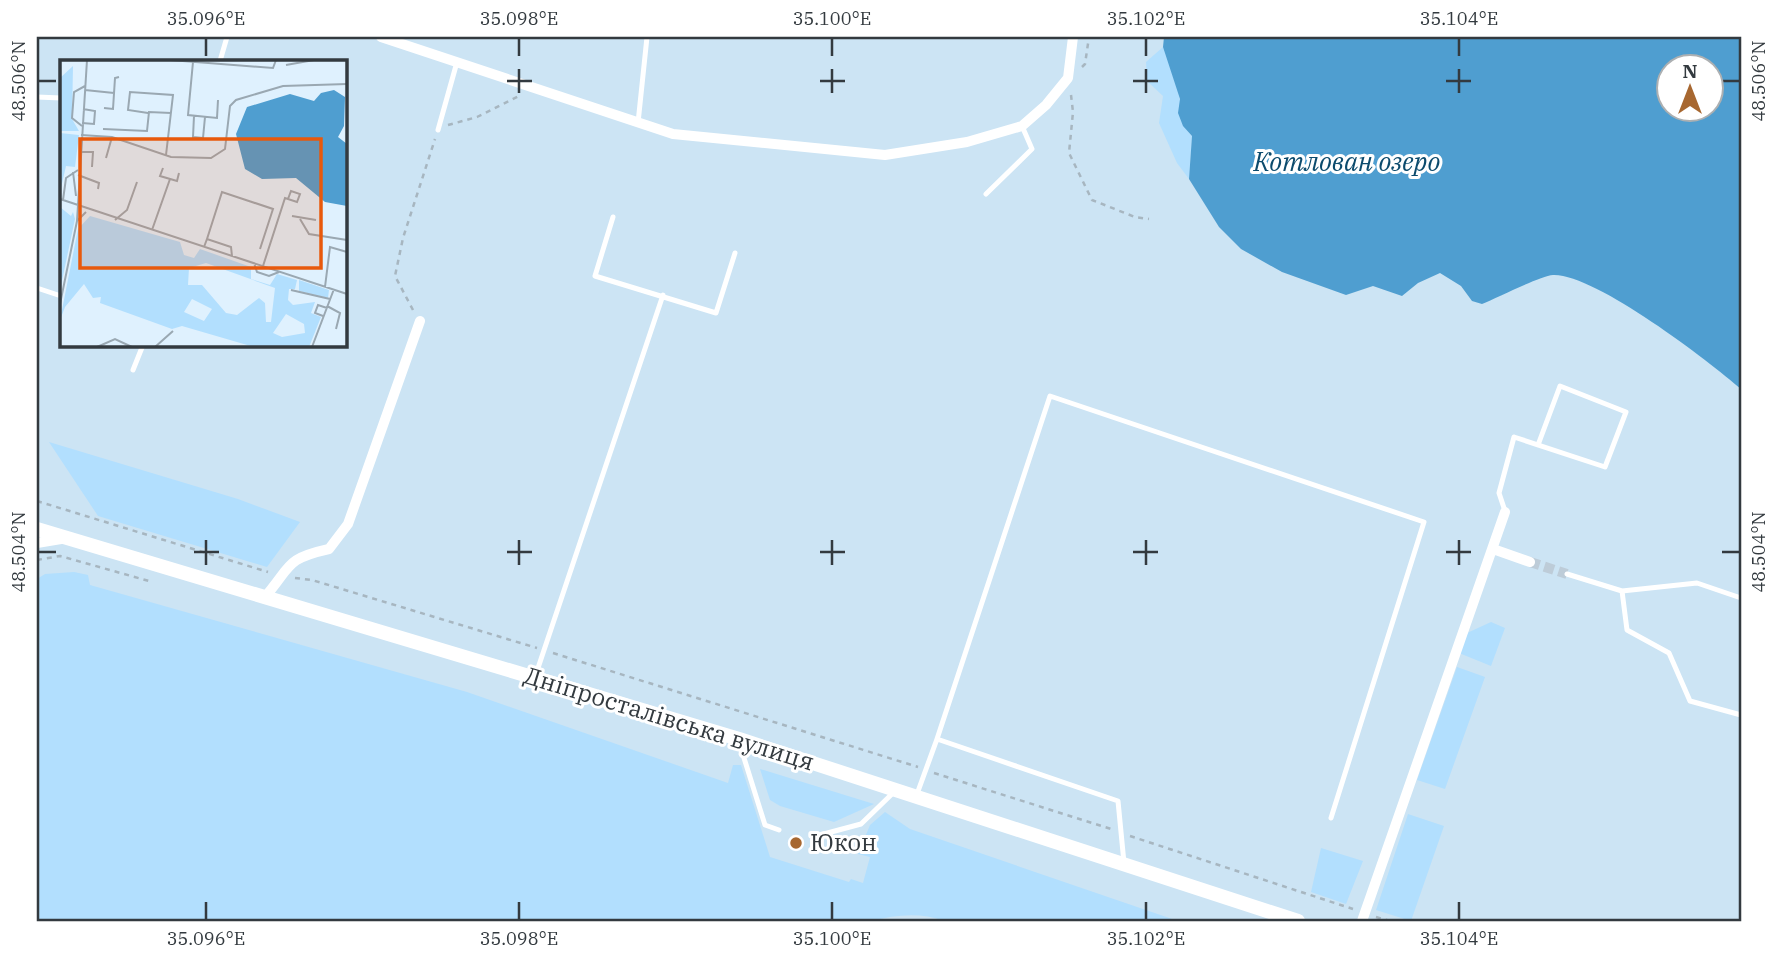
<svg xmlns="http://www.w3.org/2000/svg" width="1778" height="958" viewBox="0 0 1778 958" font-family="'IBM Plex Serif',serif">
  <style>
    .built { fill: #cce4f4; fill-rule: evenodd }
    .green { fill: #b2dffe }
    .water { fill: #4f9ed0; fill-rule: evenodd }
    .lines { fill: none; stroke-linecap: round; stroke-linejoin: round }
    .minor-tunnel { stroke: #bdccd8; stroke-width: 10; stroke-dasharray: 10 5; stroke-linecap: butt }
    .path { stroke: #a7b6c0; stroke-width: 2.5; stroke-dasharray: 5 5; stroke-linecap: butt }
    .service { stroke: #fff; stroke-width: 5 }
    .minor { stroke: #fff; stroke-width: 10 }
    .tertiary { stroke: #fff; stroke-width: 14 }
    .ticks { fill: none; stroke: #333a3f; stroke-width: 2.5 }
    .poi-dot { fill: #a76730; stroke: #fff; stroke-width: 2.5 }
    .labels { text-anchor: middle; stroke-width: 6; stroke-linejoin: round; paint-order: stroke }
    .street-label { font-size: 24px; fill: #333a3f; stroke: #fff }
    .poi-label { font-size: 24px; fill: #333a3f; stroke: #fff; text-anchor: start }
    .water-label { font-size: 26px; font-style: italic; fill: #0c4b6d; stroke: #fff }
    .inset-road { fill: none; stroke: #9aa8b2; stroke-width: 2 }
    .view { fill: #e8590c; fill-opacity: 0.15; stroke: #e8590c; stroke-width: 3.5 }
    .inset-edge { fill: none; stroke: #333a3f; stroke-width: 3.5 }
    .neatline { fill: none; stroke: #333a3f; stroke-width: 2.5 }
    .ticks-label { font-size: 18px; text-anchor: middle; fill: #333a3f }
  </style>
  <rect width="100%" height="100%" fill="#dff1fe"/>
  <path class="built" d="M37 37H1741V921H37ZM61 61H345V345H61ZM1670 66H1712V108H1670Z"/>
  <path class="green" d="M1163 47C1169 63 1175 79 1179 95 1183 115 1176 119 1192 136L1189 179 1177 163 1159 123 1163 96 1147 81 1146 62Z
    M49 442 238 499 300 522 267 567 98 516Z
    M74 572 88 575 90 585 467 692 728 783 733 765H741L770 857 849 882 851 879 863 883 870 857 858 854 870 825 885 812 910 829 1178 921H944C920 912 896 915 871 921H37V579L45 574Z
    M1491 622 1505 628 1491 666 1459 653 1467 633Z
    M1457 667 1485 677 1445 789 1417 780Z
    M760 769 874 804 834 822 780 806 770 800Z
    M1408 814 1444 826 1411 921 1376 910Z
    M1321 848 1363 861 1346 904 1311 892Z"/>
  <path class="water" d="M1164 37H1741V389C1709 361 1594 273 1553 275 1540 276 1497 298 1482 304L1472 301 1461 286 1440 273 1418 283 1402 296 1373 286 1346 295 1282 272 1241 249 1219 227 1189 179 1192 136 1183 126 1178 113 1180 99 1163 47ZM1670 66H1712V108H1670Z"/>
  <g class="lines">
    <path class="minor-tunnel" d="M1530 562 1567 574"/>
    <path class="path" d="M1082 67 1085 64 1089 37
      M1071 95 1073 112 1069 153 1092 200 1135 217 1149 219
      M448 125 477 117 519 96
      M413 310 395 276 403 238 435 139
      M37 501 268 572
      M37 560 60 556 149 581
      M295 578 312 580 537 648
      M553 653 918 767
      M934 773 1111 829
      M1130 836 1353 909
      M1376 917 1390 921"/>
    <path class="service" d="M220 61 227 37
      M37 97 61 98
      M638 123 647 37
      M438 130 457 62
      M986 194 1032 149 1022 126
      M613 217 595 276 716 313 735 253
      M37 288 61 296
      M133 370 143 345
      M1505 511 1499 493 1514 437 1605 467 1626 412 1560 386 1538 445
      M1567 574 1622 591 1697 583 1741 598
      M1622 591 1627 630 1669 653 1690 701 1741 715
      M535 677 663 295
      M937 739 1050 396 1424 522 1331 818
      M739 742 765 825 779 830
      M917 794 937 739 1118 801 1124 863
      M820 835 861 824 894 792"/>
    <path class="minor" d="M381 37 673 134 885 155 967 142 1022 126 1046 105 1068 78 1073 37
      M37 543 61 539
      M1493 549 1530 562
      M264 598C292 566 284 559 329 549L348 524 420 321
      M1362 921 1505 512"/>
    <path class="tertiary" d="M37 529 739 739 1298 921"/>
  </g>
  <path class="ticks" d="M206 38V56M519 38V56M832 38V56M1146 38V56M1459 38V56M519 69V93M832 69V93M1146 69V93M1459 69V93M38 81H56M507 81H532M820 81H845M1133 81H1158M1446 81H1471M1722 81H1740M206 540V565M519 540V565M832 540V565M1146 540V565M1459 540V565M38 552H56M194 552H219M507 552H532M820 552H845M1133 552H1158M1446 552H1471M1722 552H1740M206 902V920M519 902V920M832 902V920M1146 902V920M1459 902V920"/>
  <circle class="poi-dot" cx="796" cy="843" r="7"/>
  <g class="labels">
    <g class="street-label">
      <text transform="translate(669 719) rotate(17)" y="8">Дніпросталівська вулиця</text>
    </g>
    <g class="poi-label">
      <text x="810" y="851">Юкон</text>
    </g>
    <g class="water-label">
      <text x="1347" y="171">Котлован озеро</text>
    </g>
  </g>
  <g transform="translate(60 60)">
    <rect width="287" height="287" fill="#dff1fe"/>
    <path d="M13 6 12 59 19 71H0V18ZM0 73 19 75 15 107 6 106 0 132ZM0 147 11 156 13 152 15 159 0 230ZM30 156 120 182 124 195 134 198 140 189 191 207V219L210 225 217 214 237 220 235 229H229L228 240 233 245 255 242 251 253 261 257 249 287H194L122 266 112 269 40 243 41 237 33 238 24 224 5 247 0 260 18 169ZM146 203 215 228 211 262H206L205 243 199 238 177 255 166 253 142 225H128L129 208ZM132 239 152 249 144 261 124 252ZM226 254 244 264 245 273 222 277 213 273ZM239 220 269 230 268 238 239 231Z" fill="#b2dffe" fill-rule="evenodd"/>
    <path d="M274 30 285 37 284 66 278 77 287 84V146L265 142 236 118 202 119 185 109 176 74 187 47 230 34 254 41 261 33Z" fill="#4f9ed0"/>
    <path class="inset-road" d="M110 0 213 8 216 0M133 2 128 55 157 58 158 40M226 5 254 0M25 30 54 33M44 48 53 49 55 18 59 17M88 53 68 50 70 32 113 35 106 95M134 56 133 77 143 78 145 57M22 63 34 64 35 51 23 49M22 66 12 58 14 32 25 26M43 69 87 71 89 52 111 53M21 75 52 77 111 97 151 98 165 89 170 46 176 40 223 26 287 24M20 92H33L32 107M46 98 52 77M103 108 100 116 117 121 119 113M13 112 16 136M18 115 39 123 38 129M0 139 287 234M3 140 6 118 18 110M232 156 256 160M240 159 249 174 287 180M55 160 67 150 77 122M17 161 27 0M92 170 110 119M147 179 162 132 213 149 200 189M144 187 147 179 171 187 172 196M194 203 197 212 209 216 219 212M203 206 225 138 237 142 240 134 231 131 228 139M265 227 270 187 287 192M231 230 270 239M0 244 17 161 26 152M267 246 280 253 276 269M263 256 255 253 258 245 267 248M37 287 55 279 72 287M95 287 113 271M252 287 274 229"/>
    <path class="view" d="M20 79H261V208H20Z"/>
    <rect width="287" height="287" class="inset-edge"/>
  </g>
  <rect width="1778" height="958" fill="none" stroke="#ffffff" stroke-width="77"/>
  <g transform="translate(1690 88)"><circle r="33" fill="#ffffff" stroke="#adb0b2" stroke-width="2"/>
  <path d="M0-5L12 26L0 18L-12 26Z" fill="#a76730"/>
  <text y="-10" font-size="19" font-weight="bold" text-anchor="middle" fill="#333a3f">N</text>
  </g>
  <rect x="38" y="38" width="1702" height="882" class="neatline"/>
  <g class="ticks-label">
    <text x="206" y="25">35.096°E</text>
    <text x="519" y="25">35.098°E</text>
    <text x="832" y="25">35.100°E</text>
    <text x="1146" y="25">35.102°E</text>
    <text x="1459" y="25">35.104°E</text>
    <text transform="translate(19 81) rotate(-90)" y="6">48.506°N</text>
    <text transform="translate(1759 81) rotate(-90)" y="6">48.506°N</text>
    <text transform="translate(19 552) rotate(-90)" y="6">48.504°N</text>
    <text transform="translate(1759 552) rotate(-90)" y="6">48.504°N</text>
    <text x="206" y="945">35.096°E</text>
    <text x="519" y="945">35.098°E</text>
    <text x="832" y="945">35.100°E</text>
    <text x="1146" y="945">35.102°E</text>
    <text x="1459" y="945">35.104°E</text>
  </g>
</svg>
